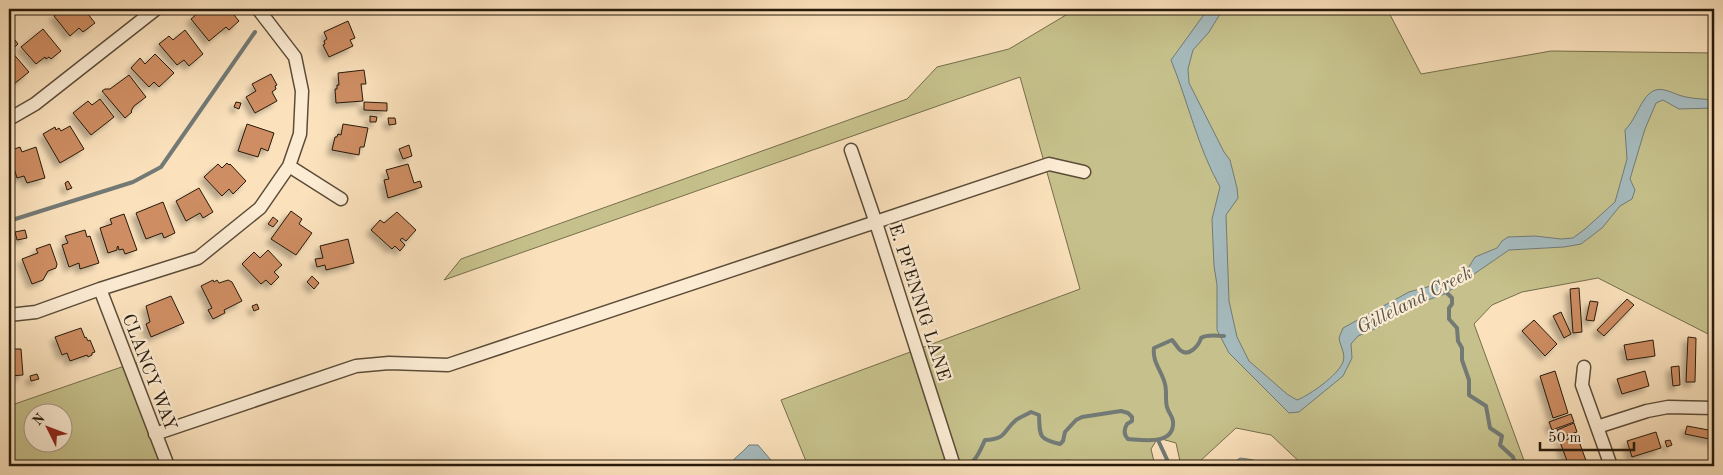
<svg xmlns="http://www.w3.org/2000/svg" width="1723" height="475" viewBox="0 0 1723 475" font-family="'Old Standard TT',serif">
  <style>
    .green { fill: #c6c18c; stroke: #766e4c; fill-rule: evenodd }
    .water { fill: #a5babd; stroke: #737a76 }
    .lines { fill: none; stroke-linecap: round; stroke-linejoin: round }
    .stream { stroke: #737a76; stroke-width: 4 }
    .building { fill: #ce8d62; stroke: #271a0b; filter: url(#shadow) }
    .street-casing { stroke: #5c4c38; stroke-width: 15 }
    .street { stroke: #fcecd4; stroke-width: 12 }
    .labels { text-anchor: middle; stroke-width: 4.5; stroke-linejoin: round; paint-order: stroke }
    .street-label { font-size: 18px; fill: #271a0b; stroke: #fcecd4 }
    .water-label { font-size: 19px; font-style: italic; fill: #535249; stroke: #fcecd4 }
  </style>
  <defs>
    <filter id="shadow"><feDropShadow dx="-4.5" dy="4.5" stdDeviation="2.5" flood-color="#0004"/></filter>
  </defs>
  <rect width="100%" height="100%" fill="#fbe2bd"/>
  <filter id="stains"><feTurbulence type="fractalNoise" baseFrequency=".004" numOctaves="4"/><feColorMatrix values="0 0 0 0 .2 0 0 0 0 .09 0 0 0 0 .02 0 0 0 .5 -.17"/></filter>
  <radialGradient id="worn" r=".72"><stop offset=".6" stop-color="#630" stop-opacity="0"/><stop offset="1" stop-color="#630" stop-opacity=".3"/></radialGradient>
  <path class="green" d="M1076 9H1387L1421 74 1551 51 1714 53V337L1598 278 1522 292 1492 305 1474 324 1526 466H1304L1271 435 1236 428 1199 462 1191 466H1181L1176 443 1158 438 1151 449 1155 466H1075L1069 460 1034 466H808L781 400 1080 289 1020 77 444 280 461 259 907 99 937 67 1009 49Z
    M136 362 166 466H9V406ZM32 412H62V442H32Z"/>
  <path class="water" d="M1208 9H1223L1209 32 1193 50 1188 69 1189 83 1224 152 1230 160 1237 188 1238 198 1226 215 1229 301 1237 337 1249 361 1287 394 1297 400C1310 395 1338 375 1343 362 1346 354 1340 346 1339 338L1343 328 1409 292 1453 280 1467 270 1475 257 1497 248 1502 241 1508 237 1535 236 1561 239 1573 238 1585 229 1615 202 1627 159 1625 130C1634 121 1637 110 1644 100 1657 80 1670 94 1686 97 1695 99 1705 99 1714 100V108L1679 109 1663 100 1656 103 1645 129 1630 179 1635 190 1632 199 1620 206 1602 228 1581 244 1564 247 1509 250 1445 294 1410 306 1379 327 1358 336 1351 344 1352 358 1343 376 1299 412 1289 413 1229 353 1217 330V285L1214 266 1212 219 1220 187C1198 148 1188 102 1171 60Z
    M749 445H758L776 466H728C734 458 742 453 749 445Z
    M1240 458C1248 459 1259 460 1264 466H1229Z"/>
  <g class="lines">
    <path class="stream" d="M9 221 133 182 161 167 255 32
      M1444 290 1452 298V304L1449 308V319L1457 328 1458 341 1462 348V360L1469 380V395L1486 406 1490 428 1502 436 1500 445 1513 457 1516 466
      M1158 440 1170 466
      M935 466C950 453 964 468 973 461 978 457 982 446 985 440 1007 439 1002 432 1016 420 1020 417 1026 415 1031 412L1039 415C1040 436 1038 439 1060 444L1063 441 1065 432 1076 420 1082 417 1121 411 1128 413 1132 417V421L1127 424C1124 429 1123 434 1128 439 1143 440 1175 446 1173 421 1172 415 1168 412 1167 407 1165 400 1167 391 1165 384 1162 371 1152 362 1154 348L1172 340C1175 343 1177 347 1180 350 1189 358 1199 345 1201 338 1207 334 1217 336 1224 336"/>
  </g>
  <path class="building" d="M62 9H84L95 23 83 32 79 28 70 36 54 16Z
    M203 9H229L239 21 229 30 226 27 209 41 191 19Z
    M348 21 355 38 350 40 353 46 329 57 323 45 325 44 324 41 327 39 324 32Z
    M43 29 61 51 51 59 49 57 46 59 45 57 36 64 21 47Z
    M185 30 203 54 189 66 184 60 177 65 159 44 169 36 173 40Z
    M15 40 18 44 15 47 11 43Z
    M11 51 29 72 14 84 9 77V53Z
    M155 54 174 73 159 87 154 82 149 87 131 68 140 58 145 64Z
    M364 70 366 84H361L363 101 336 103 335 89H337V85H339L338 73Z
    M271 74 277 85 275 86 276 89 272 92 277 101 255 113 246 97 256 91 252 84Z
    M129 75 146 97 134 106 131 111 132 112 125 118 102 91 105 89H110Z
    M100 99 114 117 91 135 73 113 88 101 92 105Z
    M236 102 241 103 239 109 234 107Z
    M364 102 387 103V111L364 110Z
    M370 116 377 117 376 122H370Z
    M388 118H395L396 124 389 125Z
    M247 124 274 133 268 151 261 148 258 157 238 151Z
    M343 124 368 128 364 147H360L359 155 332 150 335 137H337L338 134 341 135Z
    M70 126 84 149 60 163 43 134 55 127 56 130 59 128 61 131Z
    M409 145 412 156 403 159 399 149Z
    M20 147 22 152 36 147 45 178 27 183 24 176 17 178 9 151Z
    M227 163 229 165 230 164 246 181 233 194 229 189 222 196 204 177 218 164 222 168Z
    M408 164 414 183 420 181 422 187 388 198 384 180 389 179 386 170Z
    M68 181 72 188 67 190 65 183Z
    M199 188 213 212 203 218 200 213 186 221 176 201Z
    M163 202 175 233 164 238 162 233 146 239 136 213Z
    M291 211 302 219 299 224 312 233 296 255 271 239Z
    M397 212 416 230 406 241 402 238 400 240 405 245 400 251 395 246 392 249 371 230 380 220 384 223Z
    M124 214 137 250 125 254 123 249 119 250 118 246 117 247V250L108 253 100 228 112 224 110 219Z
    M273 217 278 221 273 227 268 224Z
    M25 230 27 238 17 240 15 232Z
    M85 230 87 237 90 236 99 263 80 269 79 263 69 267 62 245 68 243 65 236Z
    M348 239 354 263 326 270 325 265 317 267 315 259 323 258 320 246Z
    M50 244 57 264 56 268 48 271 43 280 32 284 22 259 38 253 36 249Z
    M268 250 282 265 274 272 279 277 271 285 266 280 261 284 242 264 254 252 260 258Z
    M312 276 319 283 314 289 307 282Z
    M213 280 214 282 217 280 219 283 228 280 232 282 242 301 224 310 225 313 213 319 208 310 212 308 201 286Z
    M1579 288 1582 332 1573 333 1570 289Z
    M171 296 184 323 151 337 146 324 150 322 146 306Z
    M1627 299 1634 305 1604 336 1597 330Z
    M1590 301 1598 302 1594 321 1586 320Z
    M257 304 259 309 254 311 252 306Z
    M1561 312 1571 334 1564 338 1553 316Z
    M1534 320 1557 344 1545 356 1522 331Z
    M81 328 85 338 86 337 88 341 90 340 95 352 92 353V355L88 357 87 355 70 361 67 353 62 355 55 337Z
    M1688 337 1696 338 1695 382H1686Z
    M1653 340 1655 356 1627 360 1624 345Z
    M9 347 10 349H21L23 375 9 376Z
    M1679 366 1680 385 1673 386 1671 367Z
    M1555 371 1568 413 1553 418 1540 376Z
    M1645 371 1649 386 1622 394 1617 379Z
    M37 374 39 379 31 381 30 376Z
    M1571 414 1574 422 1552 430 1549 422Z
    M1574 423 1577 432 1559 438 1557 430Z
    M1687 426 1714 431V440L1685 434Z
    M1656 432 1661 448 1632 457 1627 441Z
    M1577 436 1588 466H1569L1560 442Z
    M1670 440 1672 445 1667 447 1665 441Z"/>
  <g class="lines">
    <g class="street-casing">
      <path id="street" d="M9 119 35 104 156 9
        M851 150 876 223 954 466
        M289 166 341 199
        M100 289 168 466
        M9 315 36 312 100 289 198 258 260 208 289 166 300 134 302 91 295 57 258 9
        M1584 367 1582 385 1611 466
        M1597 427 1647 411 1668 407 1714 408
        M155 434 356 366 389 363 448 365 1049 164 1084 172"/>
    </g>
    <use href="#street" class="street"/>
  </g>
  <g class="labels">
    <g class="street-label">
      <text transform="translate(920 302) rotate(72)" y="6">E. PFENNIG LANE</text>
      <text transform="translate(150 372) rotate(69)" y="6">CLANCY WAY</text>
    </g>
    <g class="water-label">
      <text transform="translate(1414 299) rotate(-27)" y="7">Gilleland Creek</text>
    </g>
  </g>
  <rect width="1723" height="475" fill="none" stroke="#fbe2bd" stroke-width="30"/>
  <rect x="10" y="10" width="1703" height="455" fill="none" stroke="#271a0b" stroke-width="2.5"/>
  <rect x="15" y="15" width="1693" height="445" fill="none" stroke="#271a0b"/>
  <g transform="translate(48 428) rotate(312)"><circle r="24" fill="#fcecd4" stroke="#a79884"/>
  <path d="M0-4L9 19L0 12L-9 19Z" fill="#8f2418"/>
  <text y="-8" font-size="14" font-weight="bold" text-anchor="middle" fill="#271a0b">N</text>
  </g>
  <path d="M1540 442v8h94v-8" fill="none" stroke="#271a0b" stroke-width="2.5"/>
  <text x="1548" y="442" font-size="15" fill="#271a0b" stroke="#fcecd4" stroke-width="4" paint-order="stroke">50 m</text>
  <rect width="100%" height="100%" filter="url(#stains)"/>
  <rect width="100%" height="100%" fill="url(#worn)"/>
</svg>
